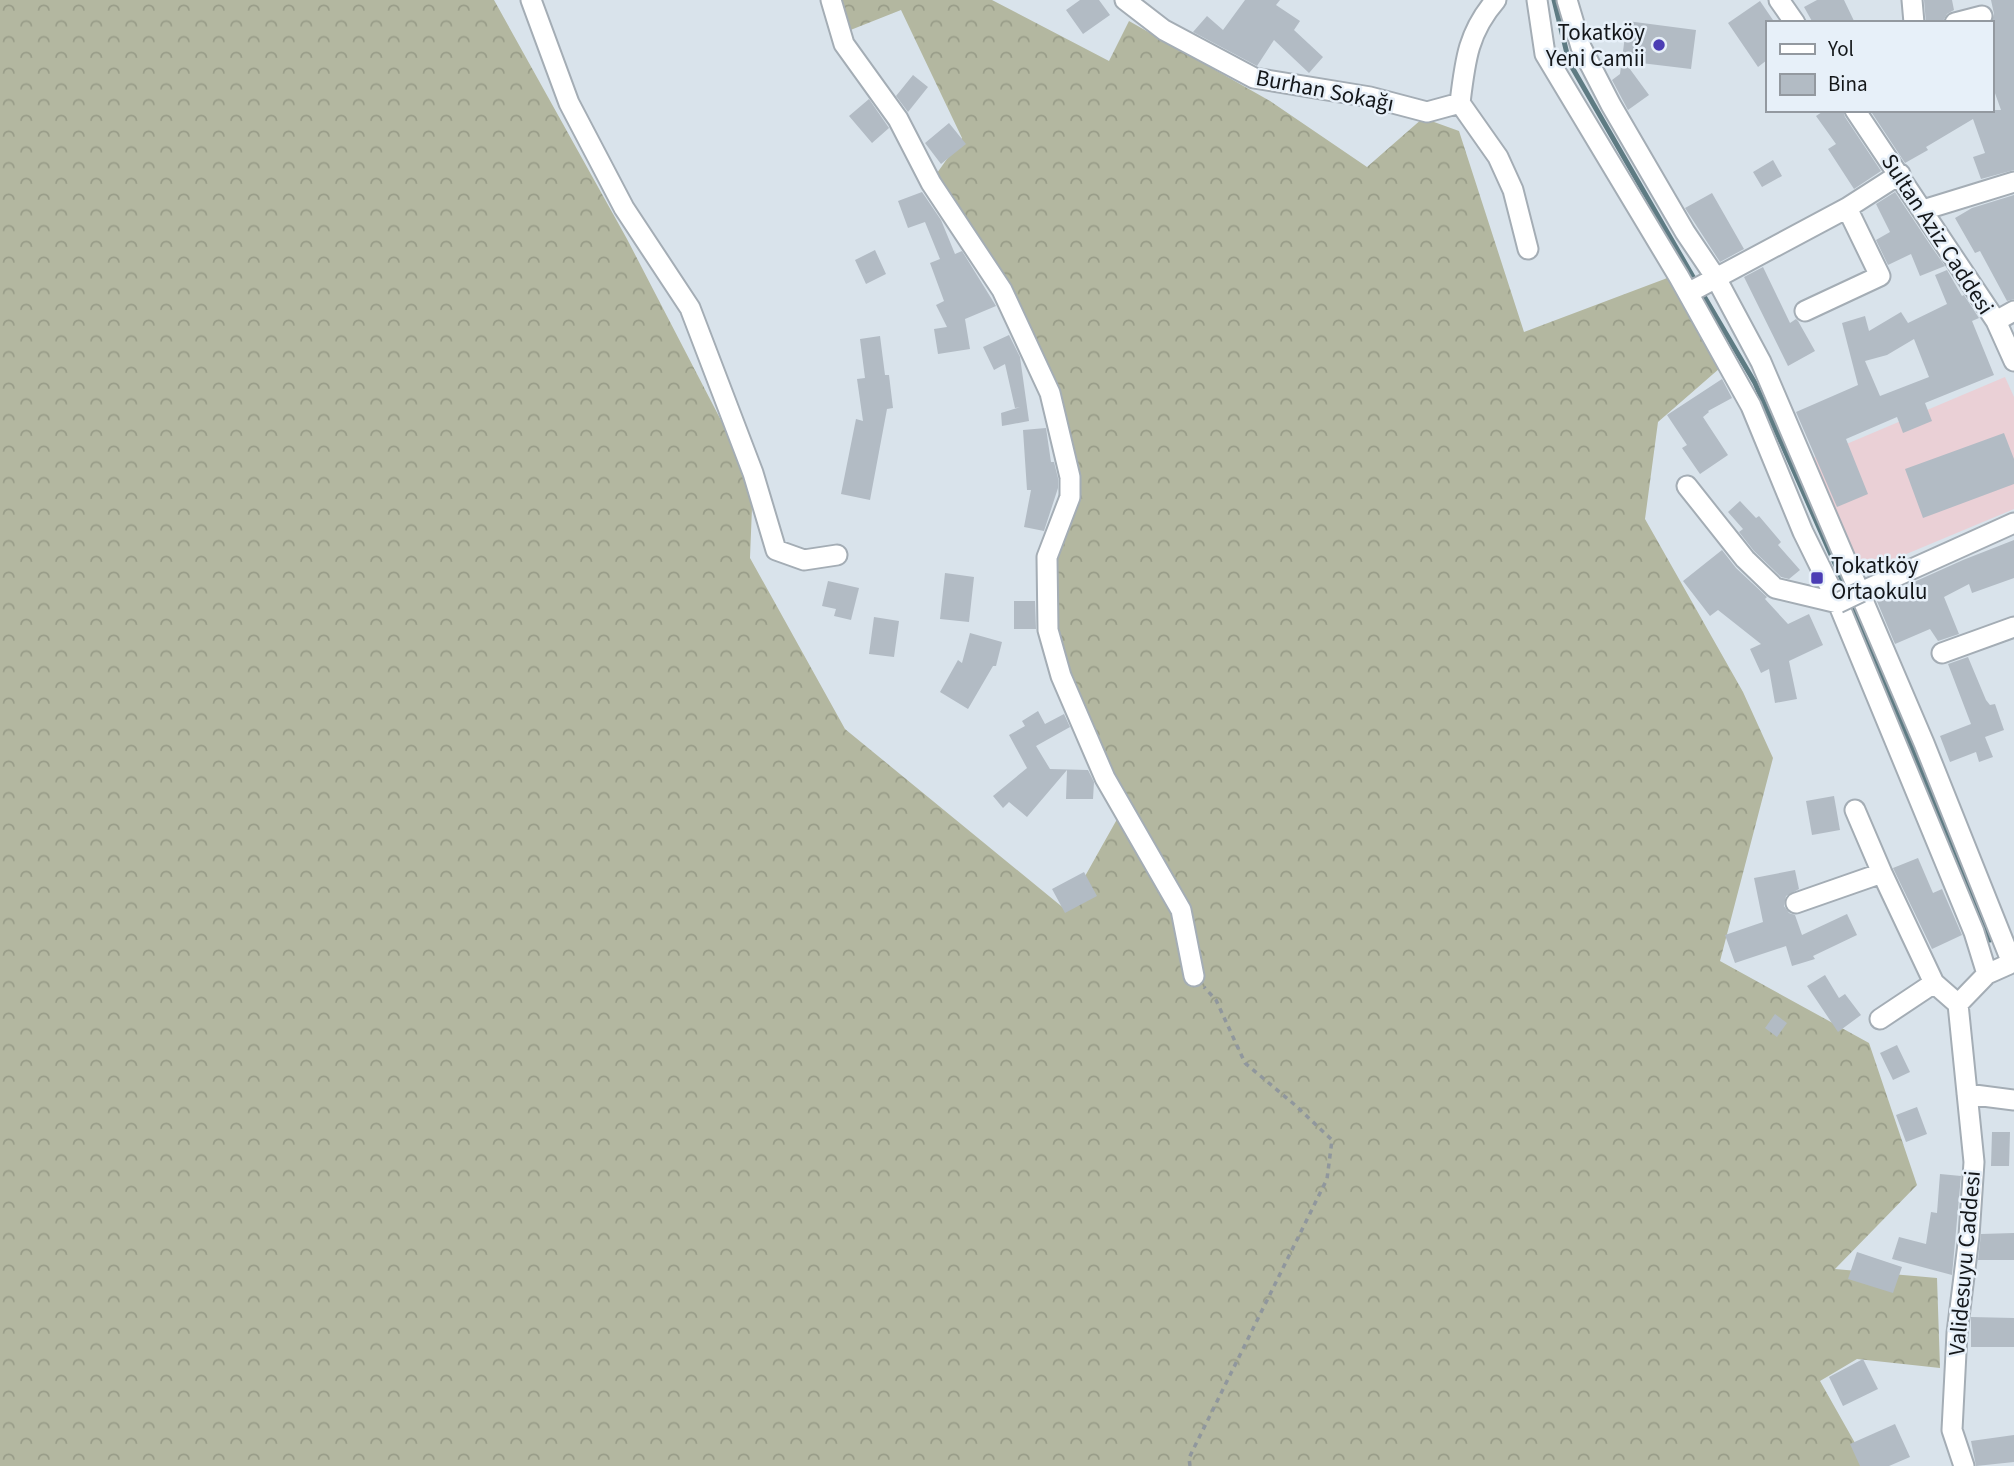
<svg xmlns="http://www.w3.org/2000/svg" width="2014" height="1466" viewBox="0 0 2014 1466" font-family="'Source Sans 3',sans-serif">
  <style>
    .education { fill: #ead0d6 }
    .forest { fill: url(#forest-crowns) }
    .lines { fill: none; stroke-linecap: round; stroke-linejoin: round }
    .stream { stroke: #5e7b83; stroke-width: 5 }
    .building { fill: #b2bbc4; fill-rule: evenodd }
    .minor-casing { stroke: #a4adb5; stroke-width: 23 }
    .path { stroke: #90979d; stroke-width: 3.5; stroke-dasharray: 5 5; stroke-linecap: butt }
    .minor { stroke: #fff; stroke-width: 19 }
    .minor-bridge-casing { stroke: #a4adb5; stroke-width: 23; stroke-linecap: butt }
    .minor-bridge { stroke: #fff; stroke-width: 19 }
    .poi-dot { fill: #4b3db4; stroke: #e7f0f9; stroke-width: 2.5 }
    .labels { text-anchor: middle; stroke-width: 5; stroke-linejoin: round; paint-order: stroke }
    .poi-label { font-size: 23px; fill: #14171a; stroke: #e7f0f9; text-anchor: end }
    .street-label { font-size: 23px; fill: #14171a; stroke: #e7f0f9 }
  </style>
  <defs>
    <pattern id="forest-crowns" width="20" height="18" patternUnits="userSpaceOnUse" patternTransform="scale(1.75)"><rect width="20" height="18" fill="#b3b7a0"/><path d="M2 6a3 3 0 1 1 6 0M12 15a3 3 0 1 1 6 0" fill="none" stroke="#999d89"/></pattern>
  </defs>
  <rect width="100%" height="100%" fill="#d9e3eb"/>
  <path class="education" d="M2005 377 2014 397V509L1861 573 1811 459Z"/>
  <path class="forest" d="M0 0H494L627 239 753 482 750 558 845 729 1066 910 1125 805 1043 614 1065 448 1018 319 937 173 962 138 901 10 848 31 838 0H992L1109 61 1129 21 1270 101 1367 167 1423 118 1459 131 1524 332 1670 277 1720 368 1658 422 1645 519 1743 692 1773 758 1720 961 1869 1043 1917 1185 1835 1269 1937 1278 1940 1368 1857 1359 1820 1381 1868 1466H0Z"/>
  <g class="lines">
    <path class="stream" d="M1554 0 1569 62 1696 282
      M1701 291 1755 383 1848 593
      M1852 602 1990 940"/>
  </g>
  <path class="building" d="M1080 0H1099L1110 15 1083 34 1066 10Z
    M1245 0H1280L1276 5 1300 21 1294 30 1323 57 1309 73 1274 40 1257 66 1193 32 1207 16 1223 30Z
    M1817 0H1844L1855 23H1813L1804 7Z
    M1924 0H1952L1954 10 1947 14 1943 21 1926 23Z
    M1991 0H2014V170L1981 179 1973 157 1985 153 1973 119 1926 147 1928 150 1905 163 1870 110H2001L1991 82V24L1994 14Z
    M1760 1 1775 23H1767V60L1758 67 1728 23Z
    M1627 21 1696 30 1691 69 1624 61 1649 95 1628 110 1612 80 1620 74Z
    M913 75 928 87 908 112 896 96Z
    M869 99 889 128 872 143 849 116Z
    M1825 110H1843L1845 117 1881 171 1854 189 1828 149 1836 144 1816 116Z
    M949 123 966 144 941 164 925 143Z
    M1773 160 1782 176 1762 187 1753 172Z
    M922 192 941 220 955 254 962 251 996 306 965 319 970 349 938 354 934 329 947 327 936 305 944 301 930 263 940 259 925 222 908 228 898 201Z
    M1895 192 1933 249 1945 266 1920 276 1911 254 1888 265 1876 240 1890 232 1876 204Z
    M1712 193 1744 249 1720 262 1685 208Z
    M2014 195V299L2007 301 1980 251 1975 253 1955 218 1972 208Z
    M875 250 886 274 866 284 855 260Z
    M1763 267 1790 323 1796 319 1798 321 1815 351 1788 366 1744 277Z
    M1947 270 1962 296 1964 295 1979 318 1972 321 1994 375 1925 403 1932 421 1903 433 1897 417 1846 439 1868 494 1837 507 1796 412 1858 385 1842 323 1865 316 1869 331 1901 312 1908 323 1947 304 1935 275ZM1914 339 1929 377 1880 396 1865 361 1887 355Z
    M1009 335 1020 357 1029 421 1002 426 1001 413 1020 407 1015 408 1005 364 994 370 983 347Z
    M880 336 885 375H889L893 408 887 409 870 500 841 494 856 419 863 421 857 379 865 378 860 339Z
    M1722 379 1732 398 1708 411 1709 412 1703 417 1728 455 1700 474 1682 448 1687 445 1667 415Z
    M1046 428 1051 462H1054L1058 478V488L1044 531 1024 527 1031 490H1027L1023 430Z
    M2004 433 2014 459V484L1923 518 1905 469Z
    M1740 501 1756 518 1759 516 1781 542 1778 545 1800 570 1789 579 1781 577 1754 551 1739 532 1743 529 1728 512Z
    M2014 540V578L1972 593 1969 584 1944 597 1959 634 1938 641 1930 629 1895 644 1876 599 1963 560Z
    M1722 550 1736 568 1767 597 1765 599 1788 624 1809 614 1823 645 1789 661 1797 699 1775 703 1769 669 1761 673 1750 649 1761 644 1718 610 1710 616 1683 581Z
    M945 573 974 577 969 622 940 619Z
    M828 581 859 588 851 620 834 616 836 609 822 606Z
    M1014 601H1035L1036 629H1014Z
    M874 617 899 621 894 657 869 654Z
    M970 633 1002 642 996 666H993L968 709 940 692 958 660 962 663Z
    M1968 657 1986 700 1990 705 1995 704 2004 730 1985 737 1993 757 1979 762 1976 752 1950 762 1940 736 1971 724 1948 664Z
    M1038 711 1045 724 1064 714 1070 727 1036 746 1050 769 1088 770 1094 782 1093 799H1066L1067 770 1027 817 1009 802 1003 808 993 796 1027 768 1009 735 1025 726 1022 721Z
    M1834 796 1840 830 1812 835 1806 801Z
    M1918 858 1933 893 1942 889 1962 935 1932 949 1893 868Z
    M1795 870 1799 889 1786 896 1784 906 1789 913 1795 915 1802 935 1847 914 1857 935 1813 956 1815 959 1792 966 1786 946 1735 963 1725 935 1763 922 1754 878Z
    M1084 872 1097 896 1065 913 1052 889Z
    M1825 975 1839 998 1845 994 1861 1015 1838 1032 1807 986Z
    M1775 1014 1787 1023 1777 1037 1765 1028Z
    M1897 1045 1910 1072 1893 1080 1880 1053Z
    M1917 1107 1927 1134 1906 1142 1896 1115Z
    M1992 1132H2010L2009 1166H1991Z
    M1940 1174 1961 1176 1952 1275 1892 1259 1899 1237 1926 1244 1931 1212 1937 1213Z
    M2014 1233V1260H1978L1981 1234Z
    M1857 1252 1902 1267 1893 1293 1848 1279Z
    M1971 1317 2014 1318V1347H1971Z
    M1863 1359 1878 1389 1843 1406 1829 1377Z
    M1895 1424 1910 1457 1889 1466H1860L1850 1444Z
    M2014 1435V1462L1976 1466 1971 1441Z"/>
  <g class="lines">
    <g class="minor-casing">
      <path id="minor" d="M531 0 569 103 624 208 690 308 753 473 776 550 804 560 837 555
        M831 0 844 44 898 119 931 183 1002 290 1050 393 1070 477V497L1047 557 1048 630 1061 676 1105 778 1181 910 1194 976
        M1125 0 1164 30 1254 78 1370 97 1427 112 1460 103
        M1496 0C1468 32 1465 61 1460 103L1498 157 1513 190 1528 249
        M1537 0 1545 54 1679 277 1751 406 1803 532 1838 603 1974 932 1987 974
        M1567 0 1581 47 1611 105 1685 232 1716 278 1761 362 1924 743 2012 963
        M1779 0 1795 23
        M1912 0 1914 23
        M1955 23 1982 16
        M1855 110 1996 321 2014 361
        M1923 210 2014 182
        M1688 293 1847 208 1900 174
        M1805 311 1880 276 1847 208
        M1996 321 2014 311
        M1687 486 1745 559 1775 588 1838 603
        M1861 592 2014 523
        M1942 653 2014 627
        M1855 810 1882 873 1934 983 1958 1004
        M1796 903 1882 873
        M1880 1019 1934 983
        M1967 1094 2014 1100
        M1964 1466 1952 1430 1957 1333 1969 1236 1974 1162 1958 1004 1987 974 2014 962"/>
    </g>
    <path class="path" d="M1190 1466 1189 1458 1327 1179 1332 1140 1295 1105 1245 1063 1216 1000 1204 987"/>
    <use href="#minor" class="minor"/>
    <g class="minor-bridge-casing">
      <path id="minor-bridge" d="M1838 603 1861 592"/>
    </g>
    <use href="#minor-bridge" class="minor-bridge"/>
  </g>
  <g class="poi-dot">
    <circle cx="1659" cy="45" r="7"/>
    <rect x="1810" y="571" width="14" height="14" rx="3.5"/>
  </g>
  <g class="labels">
    <g class="poi-label">
      <text x="1645" y="40">Tokatköy<tspan x="1645" dy="26">Yeni Camii</tspan></text>
      <text x="1831" y="573" text-anchor="start">Tokatköy<tspan x="1831" dy="26">Ortaokulu</tspan></text>
    </g>
    <g class="street-label">
      <text transform="translate(1325 90) rotate(11)" y="8">Burhan Sokağı</text>
      <text transform="translate(1938 234) rotate(57)" y="8">Sultan Aziz Caddesi</text>
      <text transform="translate(1964 1263) rotate(-85)" y="8">Validesuyu Caddesi</text>
    </g>
  </g>
  <rect x="1766" y="21" width="228" height="91" fill="#e7f0f9" stroke="#9399a0" stroke-width="2"/>
  <rect x="1780" y="44" width="35" height="10" fill="#ffffff" stroke="#9399a0" stroke-width="2"/>
  <text x="1828" y="56" font-size="21" fill="#14171a">Yol</text>
  <rect x="1780" y="74" width="35" height="21" fill="#b2bbc4" stroke="#9399a0" stroke-width="2"/>
  <text x="1828" y="91" font-size="21" fill="#14171a">Bina</text>
</svg>
